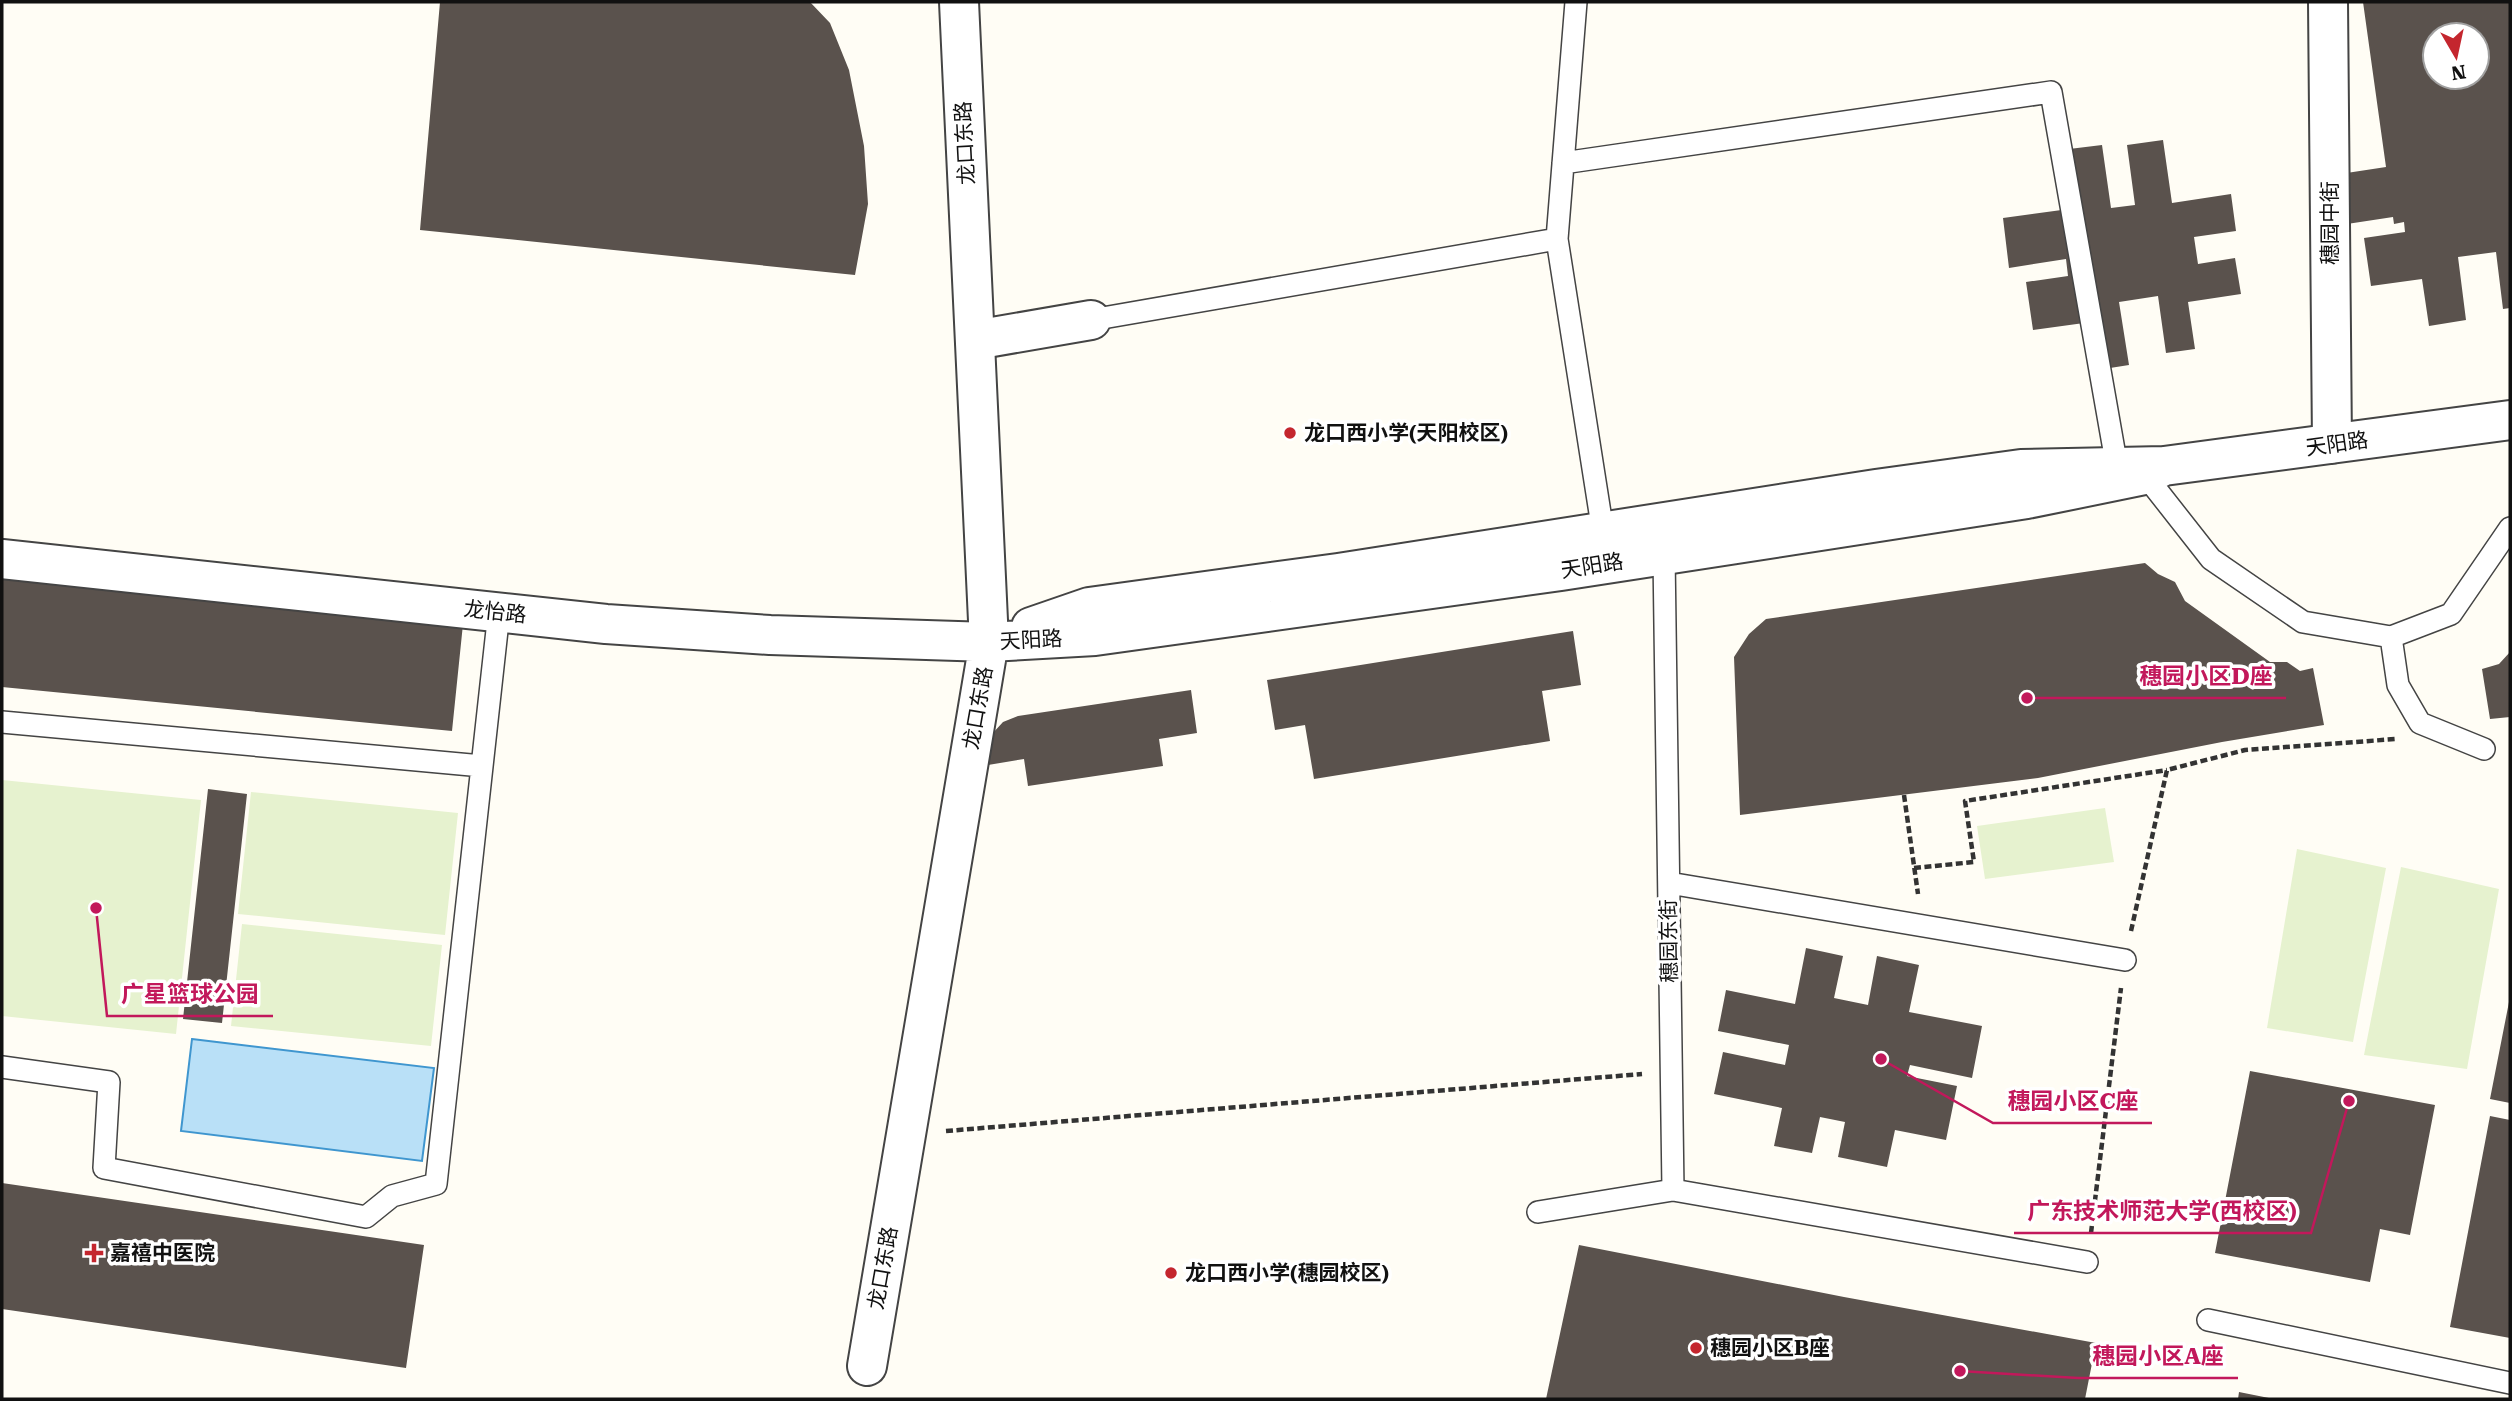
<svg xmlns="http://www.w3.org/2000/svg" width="2512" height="1401" viewBox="0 0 2512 1401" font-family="'Roboto Serif','Noto Sans SC',serif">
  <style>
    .pitch { fill: #e6f2cf }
    .water { fill: #b9e0f7; stroke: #3f96cf; stroke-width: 2 }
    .building { fill: #5a524d; fill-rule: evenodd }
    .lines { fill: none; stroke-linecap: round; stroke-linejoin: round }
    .service-casing { stroke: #444; stroke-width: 24 }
    .minor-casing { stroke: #444; stroke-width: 42 }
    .tertiary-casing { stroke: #444; stroke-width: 42 }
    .path { stroke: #333; stroke-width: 4.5; stroke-dasharray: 7 3.5; stroke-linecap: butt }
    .service { stroke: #fff; stroke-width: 21 }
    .minor { stroke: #fff; stroke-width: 38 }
    .tertiary { stroke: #fff; stroke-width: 38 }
    .poi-dot { fill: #c4262e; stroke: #fff; stroke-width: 2.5 }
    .labels { text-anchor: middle; stroke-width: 7; stroke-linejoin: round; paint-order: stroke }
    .street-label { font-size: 21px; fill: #111; stroke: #fff }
    .poi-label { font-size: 21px; font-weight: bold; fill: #111; stroke: #fff; text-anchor: start }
    .leader { fill: none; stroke: #c2185b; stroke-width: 2.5 }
    .callout-dot { fill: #c2185b; stroke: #fff; stroke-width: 2.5 }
    .callout-label { font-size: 23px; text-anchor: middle; font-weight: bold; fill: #c2185b; stroke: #fff; stroke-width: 7; stroke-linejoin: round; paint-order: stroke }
  </style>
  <rect width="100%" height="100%" fill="#fffdf5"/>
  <path class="pitch" d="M2 780 201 800 176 1034 2 1016Z
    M251 792 458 813 445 935 238 914Z
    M2105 808 2114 862 1985 879 1977 826Z
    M2297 849 2386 868 2353 1042 2267 1028Z
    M2401 867 2499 889 2467 1069 2364 1055Z
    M242 924 442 945 431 1046 231 1026Z"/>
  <path class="water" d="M192 1039 434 1068 422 1161 181 1131Z"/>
  <path class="building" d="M440 2H810L830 23 849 70 864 146 868 204 855 275 420 230Z
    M2363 2H2510V308L2503 309 2496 252 2458 257 2466 320 2429 326 2422 279 2371 286 2364 238 2405 232 2404 222 2394 224 2393 217 2347 224 2340 174 2386 167ZM2435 35H2477V77H2435Z
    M2163 140 2172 203 2231 194 2236 231 2194 237 2198 264 2235 258 2241 294 2188 302 2195 349 2166 353 2158 296 2119 302 2129 365 2091 371 2084 323 2033 330 2026 282 2068 276 2066 259 2009 268 2003 218 2069 209 2061 150 2102 145 2111 208 2135 205 2127 145Z
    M2145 563 2158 574 2175 582 2185 601 2270 662H2287L2300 671 2313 668 2324 725 2222 742 2038 778 1740 815 1734 657 1749 634 1766 619Z
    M2 579 463 624 452 731 2 687Z
    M1573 631 1581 685 1542 691 1550 741 1314 779 1305 725 1275 730 1267 680Z
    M2510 652V717L2490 719 2482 669 2499 664Z
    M1191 690 1197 733 1159 739 1163 766 1028 786 1024 759 982 766 992 734 1003 722 1018 716Z
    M208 789 247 794 222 1023 183 1019Z
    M1806 948 1843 956 1834 998 1868 1005 1877 956 1919 965 1909 1012 1982 1026 1972 1078 1910 1065 1907 1076 1957 1086 1946 1140 1895 1130 1887 1167 1838 1157 1845 1122 1820 1117 1812 1153 1774 1146 1782 1108 1714 1094 1723 1052 1785 1065 1789 1045 1718 1031 1726 990 1795 1004Z
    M2509 1002H2510V1103L2490 1099Z
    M2250 1071 2435 1105 2410 1235 2380 1229 2370 1282 2215 1253Z
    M2490 1116 2510 1120V1338L2450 1327Z
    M2 1183 424 1245 406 1368 2 1309Z
    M1579 1245 1844 1297 2096 1343 2085 1399H1546Z
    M2239 1392 2269 1398V1399H2238Z"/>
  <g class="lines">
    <g class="service-casing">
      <path id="service" d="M1576 2 1557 239 1603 532
        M1563 163 2051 92 2117 467
        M1091 320 1557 239
        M2145 475 2211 559 2303 622 2391 637 2398 685 2420 723 2484 749
        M2391 637 2451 614 2510 528
        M2 722 482 766
        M1669 883 2125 960
        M2 1067 109 1082 104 1168 366 1217 392 1196 436 1184 499 612
        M1673 1190 2087 1262
        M1538 1212 1673 1190 1664 555
        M2208 1320 2510 1383"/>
    </g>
    <g class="minor-casing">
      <path id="minor" d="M975 340 1091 320"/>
    </g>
    <g class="tertiary-casing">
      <path id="tertiary" d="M2328 2 2332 444
        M2 559 606 624 770 635 989 642 1095 636 1561 571 2027 499 2145 475 2164 466
        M1031 627 1089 607 1338 573 1876 489 2021 469 2164 466 2510 420
        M867 1366 989 642 959 2"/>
    </g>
    <path class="path" d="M1904 795 1918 894
      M1914 868 1974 862 1965 801 2167 770
      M2131 931 2167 770 2245 750 2396 739
      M946 1131 1642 1074
      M2091 1233 2121 988"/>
    <use href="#service" class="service"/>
    <use href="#minor" class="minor"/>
    <use href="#tertiary" class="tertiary"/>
  </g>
  <g class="poi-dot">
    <circle cx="1290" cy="433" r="7"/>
    <path d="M90.5 1242.5h7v7h7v7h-7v7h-7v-7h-7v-7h7z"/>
    <circle cx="1171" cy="1273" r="7"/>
    <circle cx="1696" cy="1348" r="7"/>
  </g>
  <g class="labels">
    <g class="street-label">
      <text transform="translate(965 143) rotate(-93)" y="7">龙口东路</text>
      <text transform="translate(2330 223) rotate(-90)" y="7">穗园中街</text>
      <text transform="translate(2337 444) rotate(-8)" y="7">天阳路</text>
      <text transform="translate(1592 566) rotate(-9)" y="7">天阳路</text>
      <text transform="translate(495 612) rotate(6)" y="7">龙怡路</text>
      <text transform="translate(1031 640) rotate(-3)" y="7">天阳路</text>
      <text transform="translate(978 708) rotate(-80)" y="7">龙口东路</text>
      <text transform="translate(1669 941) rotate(-91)" y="7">穗园东街</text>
      <text transform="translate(883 1268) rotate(-80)" y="7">龙口东路</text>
    </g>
    <g class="poi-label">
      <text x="1304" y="440">龙口西小学(天阳校区)</text>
      <text x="110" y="1260">嘉禧中医院</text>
      <text x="1185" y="1280">龙口西小学(穗园校区)</text>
      <text x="1710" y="1355">穗园小区B座</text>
    </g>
  </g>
  <path class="leader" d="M2027 698L2125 698H2286M96 908L107 1016H273M1881 1059L1993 1123H2152M2349 1101L2311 1233H2014M1960 1371L2078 1378H2238"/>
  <g class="callout-dot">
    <circle cx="2027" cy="698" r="7"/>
    <circle cx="96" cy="908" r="7"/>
    <circle cx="1881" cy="1059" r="7"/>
    <circle cx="2349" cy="1101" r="7"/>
    <circle cx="1960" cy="1371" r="7"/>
  </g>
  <g class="callout-label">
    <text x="2206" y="684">穗园小区D座</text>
    <text x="190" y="1002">广星篮球公园</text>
    <text x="2073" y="1109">穗园小区C座</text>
    <text x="2162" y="1219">广东技术师范大学(西校区)</text>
    <text x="2158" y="1364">穗园小区A座</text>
  </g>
  <rect width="2512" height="1401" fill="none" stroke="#111111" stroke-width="7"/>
  <g transform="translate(2456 56) rotate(171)"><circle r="33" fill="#ffffff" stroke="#a0a0a0" stroke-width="2"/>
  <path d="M0-5L12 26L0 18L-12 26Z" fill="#c4262e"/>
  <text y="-10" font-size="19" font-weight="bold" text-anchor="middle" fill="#111111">N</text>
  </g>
</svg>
